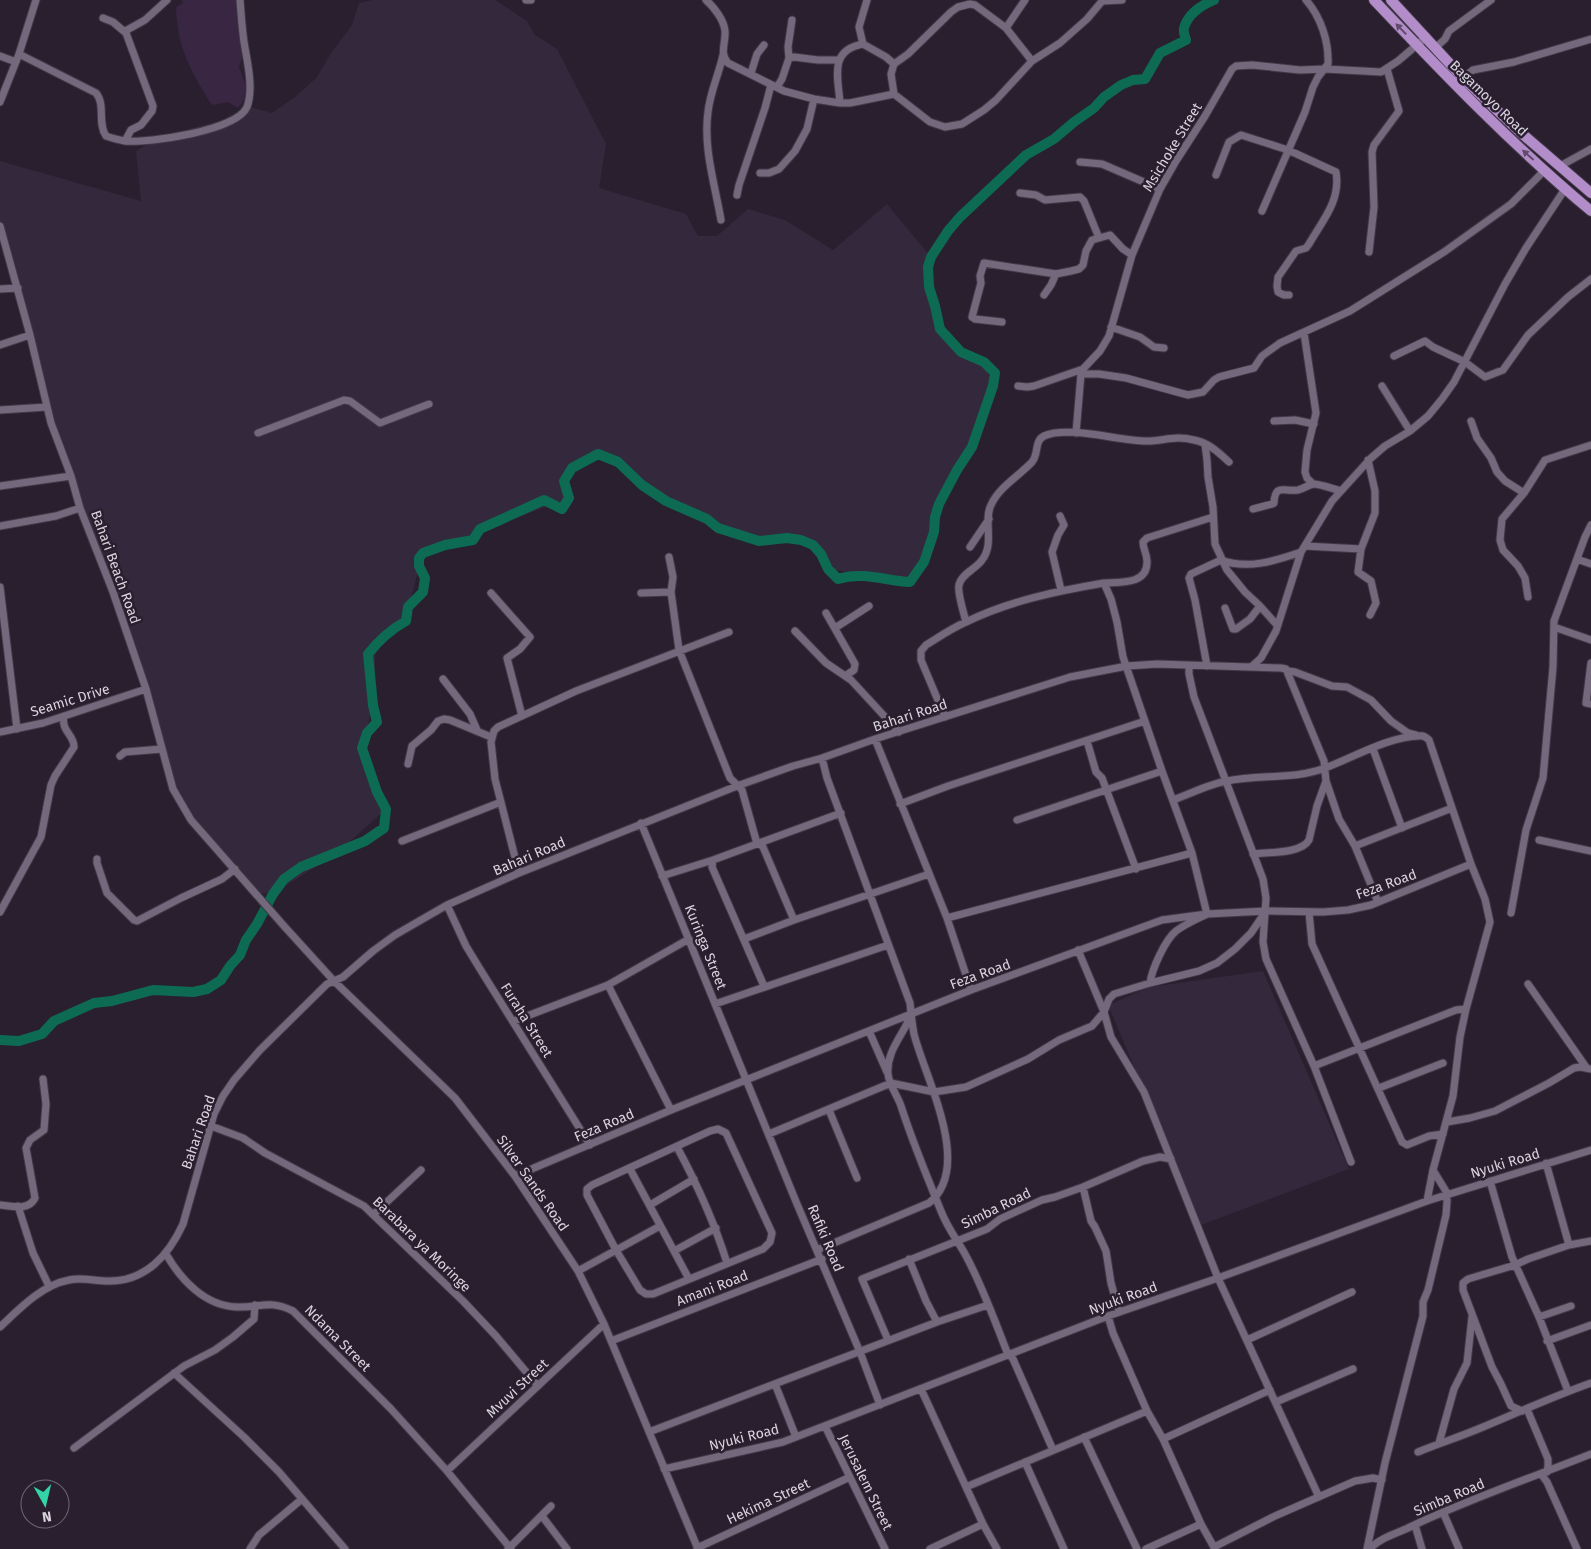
<svg xmlns="http://www.w3.org/2000/svg" width="1591" height="1549" viewBox="0 0 1591 1549" font-family="'Fira Sans',sans-serif">
  <style>
    .built { fill: #34283c }
    .green { fill: #382643 }
    .lines { fill: none; stroke-linecap: round; stroke-linejoin: round }
    .river { stroke: #0d6b53; stroke-width: 10 }
    .minor-casing { stroke: #423947; stroke-width: 9 }
    .highway-casing { stroke: #423947; stroke-width: 12 }
    .minor { stroke: #74697c; stroke-width: 7 }
    .highway { stroke: #b28dc9; stroke-width: 10 }
    .oneway { fill: #604b6d }
    .labels { text-anchor: middle; stroke-width: 5; stroke-linejoin: round; paint-order: stroke }
    .street-label { font-size: 14px; fill: #d9d3dd; stroke: #291f2f }
  </style>
  <rect width="100%" height="100%" fill="#291f2f"/>
  <path class="built" d="M372 0H495L527 21 535 35 557 49 606 144 599 188 686 214 698 236H717L748 209 785 220 833 250 887 204 931 257 929 287 940 329 961 352 984 362 993 386 972 447 944 493 929 545 910 582 828 569 813 545 767 540 718 528 666 501 619 462 598 454 572 468 564 482 569 498 423 553 407 613 376 644 373 705 362 748 386 809 336 854 273 894 255 893 191 820 173 789 146 689 51 423 0 226V161L141 201 136 151 159 137 223 120 247 106 272 113 295 97 317 77 331 53 352 25 359 3Z
    M1263 971 1349 1169 1201 1225 1108 1005 1150 987Z"/>
  <path class="green" d="M182 0H236L242 58 239 67 246 86 244 100 238 108 228 102 212 105C191 72 177 47 176 7L183 3Z"/>
  <g class="lines">
    <path class="river" d="M0 1040 19 1041 42 1034 54 1021 94 1003 112 1001 153 990 193 992 207 989 221 980 230 966 240 955 246 940 257 924 273 894 284 879 301 867 365 841 384 828 386 809 377 792 362 748 367 733 377 722 373 705 368 654C379 640 390 630 406 621L408 607 423 592 425 578 419 566V558L423 553 445 545 473 540 480 529 544 500 562 509 569 498 564 481 572 468 598 454 618 462 642 485 666 501 707 519 718 528 759 541 787 538 801 540 813 545 821 554 828 569 838 579C863 571 886 581 910 582L924 562 934 532 935 517 939 504 957 470 972 447 993 386 995 373 984 362 961 352 940 329 935 306 929 287 928 267 931 257 948 231 960 217 1026 155 1054 139 1074 122 1094 108 1104 97 1121 85 1133 80 1145 79 1160 53 1186 40C1185 37 1183 31 1184 28 1188 14 1202 5 1214 0"/>
    <g class="minor-casing">
      <path id="minor" d="M526 0H531
        M706 0C714 7 724 20 725 31 726 43 719 53 728 63L784 91 814 99 840 103H850L894 94 930 122 945 127 962 124 984 110 996 100 1032 61 1060 43 1087 19 1103 0
        M867 0 859 27 863 44 886 57 894 64
        M1103 1 1122 0
        M103 18 113 22 126 33
        M1006 28 1025 0
        M1435 48 1445 39 1449 31 1491 0
        M19 54 96 93C106 105 97 123 106 136 112 138 119 140 125 141 149 143 237 131 247 107 254 88 247 61 244 42 242 28 241 14 240 0
        M0 56 16 62
        M789 58 788 47 792 20
        M751 73 757 54 764 45
        M1463 78 1473 70 1514 62 1591 39
        M777 87 782 79 789 58 794 57 818 60H838
        M894 94 891 74 894 64 908 54 951 12 958 7 970 4 975 5 1006 28 1032 61
        M0 102 19 54 36 0
        M840 103C838 77 829 50 863 44
        M125 141 131 130 141 125 152 111 153 106 126 33 127 30 145 20 167 0
        M1080 162 1102 164 1160 189
        M1560 166 1591 149
        M760 173H769L779 169 795 151 807 129 814 99
        M1216 175 1229 142 1241 135 1288 150 1336 172C1341 201 1322 221 1309 244L1306 248 1296 251 1278 277 1277 286 1278 292 1284 295H1289
        M1020 193 1036 195 1045 200 1080 197 1084 201 1099 238
        M737 195 739 185 765 108 771 85
        M1262 211 1305 112 1313 87 1318 77 1328 64C1329 42 1321 17 1306 0
        M721 220C715 185 703 148 708 112 710 92 719 74 723 55
        M0 226 30 335 51 423 71 476 80 508 113 592 146 689 173 789 191 820 284 926 334 981 455 1098 515 1176 578 1271 604 1324 698 1549
        M1369 252 1374 207 1372 152 1374 145 1399 111 1387 69
        M0 289 18 288
        M1044 295 1051 285 1056 274
        M1002 322 975 319 972 317 981 283 980 276 984 263 1056 274 1071 271 1079 269 1083 265 1086 251 1092 240 1110 235 1123 249 1132 255
        M1111 327 1140 337 1154 347 1164 348
        M1304 333 1316 413 1307 450 1305 472 1307 478 1313 484
        M0 345 30 335
        M1394 356 1425 341 1433 347 1465 362 1485 377 1503 370 1528 335 1568 297 1591 279
        M1081 374H1099L1126 378 1188 395 1203 392 1214 380 1219 377 1254 368 1262 356 1280 343 1350 311 1444 252 1511 204 1545 170
        M1018 386 1027 387 1034 386 1083 369
        M1382 386 1410 431
        M0 410 47 407
        M1274 421 1295 420 1314 424
        M1471 421 1477 438 1491 458 1497 472 1505 481 1524 493
        M258 433 344 400 350 401 380 423 429 404
        M1076 433 1081 374 1083 369 1100 351 1109 336 1132 255 1160 189 1176 161 1205 116 1232 69 1236 66 1252 65 1300 70 1325 69 1381 72 1398 61 1425 38
        M1205 444 1207 460 1208 477 1213 507 1215 544 1227 570 1245 592 1260 606
        M1368 460 1375 491V513L1361 549 1358 572 1371 581 1376 603 1370 615
        M0 486 71 476
        M1253 509 1272 504 1274 503C1275 483 1284 492 1298 490 1303 489 1308 485 1313 484 1321 484 1333 489 1341 491
        M1060 516 1064 525 1058 535 1052 552 1061 590
        M0 526 56 516 80 508
        M1305 546 1361 549
        M970 547 989 519
        M669 557 673 577 671 592 679 650 730 778 742 790 756 840 763 847 794 920
        M1577 559 1591 564
        M0 587 17 729
        M491 593 530 637 520 649 507 658 522 716
        M641 593 671 592
        M1528 597 1525 578 1518 566 1503 550 1500 540 1502 519 1524 493 1545 460 1591 445
        M1225 608 1233 629H1236L1250 619 1260 606 1277 625
        M826 613 855 664 854 670 845 676
        M966 622C964 613 957 593 959 585 961 574 976 569 982 560 995 544 983 521 991 505 999 487 1019 476 1032 462 1039 454 1034 441 1044 436 1067 425 1119 441 1146 441 1164 441 1175 435 1194 440 1209 443 1218 452 1229 462
        M1554 627 1591 640
        M835 628 869 606
        M795 631 826 663 851 680 899 732
        M1591 663 1586 703 1591 704
        M1189 666V674L1194 697 1263 879 1266 898 1263 942 1266 959 1314 1066 1351 1162
        M1207 666 1195 600 1189 578 1191 574 1221 560C1247 570 1275 561 1301 552
        M1251 667 1261 658 1276 631 1301 552 1332 501 1371 458 1385 446 1410 431 1428 416 1442 399 1454 382 1505 284 1526 248 1565 189
        M1288 671 1295 672 1332 686 1347 687 1371 700 1391 721 1408 733 1416 735
        M443 679 470 714 477 730
        M945 717 921 660V651L926 645C939 637 952 628 966 622 1009 601 1057 591 1104 583
        M0 732 43 723 146 689
        M875 739 947 918 971 990
        M1087 741 1096 772 1102 778 1136 869
        M1373 749 1402 828
        M120 756 125 752 162 749
        M408 764 412 746 431 730 438 721 444 719 450 720 491 737
        M1173 800C1190 794 1209 784 1227 781 1259 774 1294 780 1325 768 1352 758 1390 736 1419 736 1423 735 1426 737 1429 740L1471 864 1485 899 1490 922 1466 1009 1460 1037 1453 1096 1433 1170 1427 1201
        M900 804 948 786 1145 721
        M1017 820 1162 771
        M641 823 797 1204 860 1352 880 1405
        M1539 840 1591 851
        M402 841 501 802
        M1355 846 1452 808
        M1253 854C1268 852 1301 854 1309 840L1317 806 1326 781
        M97 859V863L107 893 134 920 137 921 181 898 222 879 235 869
        M713 860 712 867 764 986
        M519 873 495 779 491 742 494 731 498 727 576 691 729 632
        M662 876 713 860 841 813
        M447 905 466 946 480 969 590 1145
        M0 912 41 837 51 785 55 776 74 747C74 734 61 732 64 716
        M1309 912 1312 944 1402 1142 1407 1145 1429 1136 1443 1134
        M1511 913 1526 830 1543 778 1553 667 1554 621 1585 537 1591 525
        M947 918 1192 853
        M744 939 794 920 929 874
        M1078 950 1104 1012 1111 1037 1144 1092 1218 1278 1319 1497
        M1150 983C1152 969 1165 940 1176 931 1185 924 1197 919 1207 914L1192 853 1162 771 1123 657 1117 622 1111 599 1104 583C1120 582 1148 585 1147 561 1147 554 1143 549 1143 542L1147 538 1213 517
        M1528 984 1586 1067
        M608 985 671 1110
        M715 1004 888 945
        M911 1015C904 1034 886 1051 888 1074 889 1086 899 1097 902 1109 913 1143 927 1177 941 1211 947 1227 957 1240 965 1254 982 1285 994 1319 1007 1352L1013 1359 1053 1450
        M514 1021 608 985 689 939
        M869 1031 887 1072
        M1314 1066 1456 1010 1466 1009
        M1379 1088 1443 1063
        M829 1110 857 1178
        M1447 1122 1470 1118 1495 1111 1549 1083 1574 1068 1580 1067 1591 1069
        M211 1126 243 1138 265 1153 364 1206 463 1301 496 1336 538 1386
        M718 1129 726 1133 772 1233 770 1242 763 1249 653 1294H646L640 1290 616 1250 587 1195V1189L592 1185 710 1131Z
        M769 1134 891 1083 934 1092 966 1087 1028 1059 1059 1040 1092 1026 1104 1012 1109 999 1114 994 1150 983 1199 971 1217 963 1235 949 1251 933 1266 911
        M677 1147C698 1186 714 1221 727 1263
        M1546 1163 1569 1245
        M630 1169 689 1279
        M515 1176 671 1110 971 990 1162 920 1207 914 1266 911 1323 912 1348 910 1371 905 1471 864
        M1490 1181 1512 1257 1539 1317 1568 1391
        M1083 1187 1091 1221 1095 1227 1106 1251 1111 1283 1119 1312
        M0 1205C12 1206 29 1211 35 1198L26 1148 30 1140 44 1130 46 1104 43 1079
        M650 1205 694 1179
        M18 1206 33 1253 49 1286
        M374 1214 421 1170
        M817 1250 929 1203C974 1167 925 1078 914 1034 912 1024 911 1013 910 1003L827 778 822 758
        M674 1251 716 1228
        M166 1254C181 1280 205 1306 237 1307 260 1308 269 1299 293 1311L391 1409 447 1471 511 1549
        M909 1259 926 1301 937 1322
        M578 1271 660 1226
        M1108 1316 1113 1333 1147 1411 1163 1439 1201 1524 1215 1549
        M1539 1317 1571 1306
        M0 1327C20 1308 42 1285 69 1280 82 1277 95 1281 108 1281 145 1282 169 1255 183 1224L214 1114 223 1096 234 1080 260 1050 327 984 343 977 373 951 395 935 447 905 519 873 737 786 793 766 822 758 875 739 1070 677 1127 666 1157 664 1281 668 1286 669 1324 761 1326 781 1339 819 1355 846 1378 902
        M888 1340 862 1279 987 1229 1000 1219 1042 1200 1055 1197 1083 1187 1143 1161 1160 1157 1171 1159
        M1247 1340 1352 1292
        M611 1341 822 1259
        M1547 1341 1591 1325
        M174 1373 244 1437 279 1472 345 1549
        M775 1384 796 1437
        M921 1389 983 1524 997 1549
        M1276 1402 1353 1369
        M1527 1409 1548 1459V1466L1547 1472
        M1522 1411 1511 1406 1501 1384 1492 1367 1463 1290V1283L1468 1279 1515 1265 1528 1259 1569 1245 1591 1241
        M825 1426 885 1549
        M649 1432 937 1322 988 1305
        M1084 1437 1137 1549
        M1163 1439 1270 1390
        M1439 1443 1454 1389 1467 1363 1472 1317
        M74 1448 184 1366 215 1350 233 1337 254 1319 255 1305
        M1418 1452C1440 1443 1462 1436 1483 1427 1519 1412 1554 1396 1591 1383
        M1025 1462 1064 1549
        M664 1469 783 1442 1108 1316 1218 1278 1427 1201 1591 1150
        M447 1471 604 1324
        M1541 1474 1547 1482 1577 1549
        M966 1487 1147 1411
        M1443 1512 1459 1549
        M542 1516 567 1549
        M1415 1525 1422 1549
        M1214 1547 1275 1516 1355 1481 1373 1478 1382 1480
        M697 1548 850 1477
        M250 1549 259 1535 302 1499
        M508 1549 551 1506
        M930 1549 983 1524
        M1146 1549 1201 1524
        M1367 1549 1385 1463 1423 1316V1302L1428 1290 1446 1215 1447 1202V1193L1433 1170
        M1370 1549C1379 1538 1398 1533 1410 1527 1469 1499 1531 1478 1591 1454"/>
    </g>
    <g class="highway-casing">
      <path id="highway" d="M1374 0C1443 73 1513 146 1591 211
        M1391 0 1463 78 1520 132 1591 193"/>
    </g>
    <use href="#minor" class="minor"/>
    <use href="#highway" class="highway"/>
  </g>
  <defs><path id="oneway-solid" d="M-6-.8H1V-3.2L6.5 0L1 3.2V.8H-6Z" transform="scale(1.25)"/></defs>
  <g class="oneway">
    <use href="#oneway-solid" transform="translate(1401 29) rotate(-134)"/>
    <use href="#oneway-solid" transform="translate(1528 155) rotate(-138)"/>
  </g>
  <g class="labels">
    <g class="street-label">
      <text transform="translate(1489 98) rotate(44)" y="5">Bagamoyo Road</text>
      <text transform="translate(1172 147) rotate(-59)" y="5">Msichoke Street</text>
      <text transform="translate(116 567) rotate(70)" y="5">Bahari Beach Road</text>
      <text transform="translate(70 700) rotate(-17)" y="5">Seamic Drive</text>
      <text transform="translate(910 715) rotate(-18)" y="5">Bahari Road</text>
      <text transform="translate(529 856) rotate(-23)" y="5">Bahari Road</text>
      <text transform="translate(1386 884) rotate(-20)" y="5">Feza Road</text>
      <text transform="translate(706 947) rotate(68)" y="5">Kuringa Street</text>
      <text transform="translate(980 974) rotate(-20)" y="5">Feza Road</text>
      <text transform="translate(527 1020) rotate(58)" y="5">Furaha Street</text>
      <text transform="translate(604 1125) rotate(-23)" y="5">Feza Road</text>
      <text transform="translate(198 1132) rotate(-71)" y="5">Bahari Road</text>
      <text transform="translate(1505 1163) rotate(-17)" y="5">Nyuki Road</text>
      <text transform="translate(533 1183) rotate(55)" y="5">Silver Sands Road</text>
      <text transform="translate(996 1208) rotate(-26)" y="5">Simba Road</text>
      <text transform="translate(826 1238) rotate(67)" y="5">Rafiki Road</text>
      <text transform="translate(422 1244) rotate(44)" y="5">Barabara ya Moringe</text>
      <text transform="translate(712 1288) rotate(-21)" y="5">Amani Road</text>
      <text transform="translate(1123 1298) rotate(-20)" y="5">Nyuki Road</text>
      <text transform="translate(338 1338) rotate(45)" y="5">Ndama Street</text>
      <text transform="translate(517 1388) rotate(-43)" y="5">Mvuvi Street</text>
      <text transform="translate(744 1437) rotate(-14)" y="5">Nyuki Road</text>
      <text transform="translate(866 1482) rotate(64)" y="5">Jerusalem Street</text>
      <text transform="translate(1449 1497) rotate(-23)" y="5">Simba Road</text>
      <text transform="translate(768 1501) rotate(-25)" y="5">Hekima Street</text>
    </g>
  </g>
  <g transform="translate(45 1504) rotate(172)"><circle r="24" fill="#291f2f" stroke="#6f6775"/>
  <path d="M0-4L9 19L0 12L-9 19Z" fill="#33d4a8"/>
  <text y="-8" font-size="14" font-weight="bold" text-anchor="middle" fill="#d9d3dd">N</text>
  </g>
</svg>
